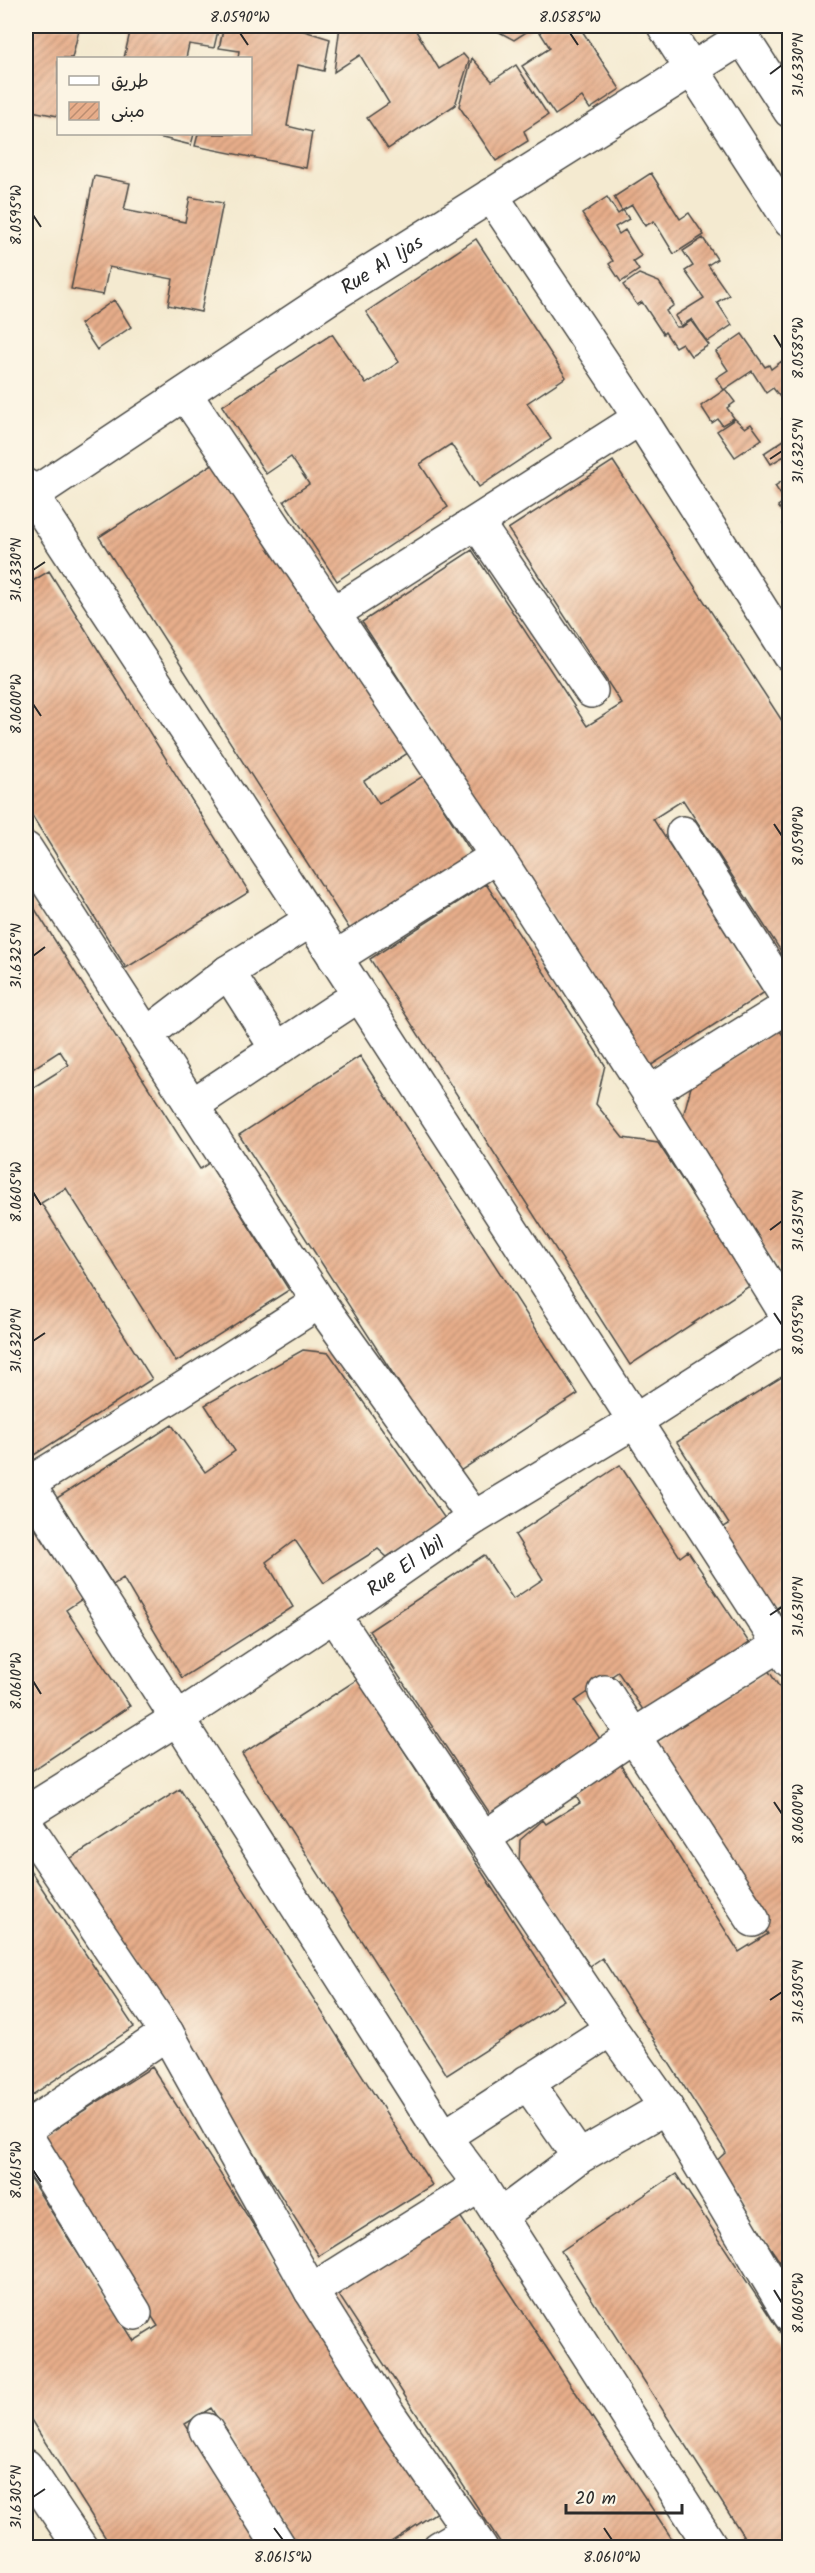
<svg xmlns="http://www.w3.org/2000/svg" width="815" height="2573" viewBox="0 0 815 2573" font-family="Kalam,'Playpen Sans Arabic',sans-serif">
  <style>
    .building { fill: url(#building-hatch) }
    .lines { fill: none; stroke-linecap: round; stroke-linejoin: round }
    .minor-casing { stroke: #494844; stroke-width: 36 }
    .minor { stroke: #fff; stroke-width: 33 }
    .ticks { fill: none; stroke: #2b2b2b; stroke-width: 2 }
    .labels { text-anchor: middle; stroke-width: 4.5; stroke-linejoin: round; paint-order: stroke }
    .street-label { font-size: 20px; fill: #2b2b2b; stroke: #fcf5e5 }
    .neatline { fill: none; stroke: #2b2b2b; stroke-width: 2 }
    .ticks-label { font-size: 15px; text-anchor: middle; fill: #2b2b2b }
  </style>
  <defs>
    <pattern id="building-hatch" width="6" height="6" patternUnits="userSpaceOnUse" patternTransform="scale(1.5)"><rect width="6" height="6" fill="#e7ad8a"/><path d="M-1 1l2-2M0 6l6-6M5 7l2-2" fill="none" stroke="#bb8d71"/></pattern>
  </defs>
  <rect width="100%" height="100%" fill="#fcf5e5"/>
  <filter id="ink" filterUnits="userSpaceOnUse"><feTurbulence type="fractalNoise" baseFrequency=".0167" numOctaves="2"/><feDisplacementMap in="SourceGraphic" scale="12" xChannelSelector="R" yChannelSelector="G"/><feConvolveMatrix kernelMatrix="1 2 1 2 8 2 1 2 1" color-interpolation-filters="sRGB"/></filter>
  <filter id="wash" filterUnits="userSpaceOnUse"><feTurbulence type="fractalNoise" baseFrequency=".008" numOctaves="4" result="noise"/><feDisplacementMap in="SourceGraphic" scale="24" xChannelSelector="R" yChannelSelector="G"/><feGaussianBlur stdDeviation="1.35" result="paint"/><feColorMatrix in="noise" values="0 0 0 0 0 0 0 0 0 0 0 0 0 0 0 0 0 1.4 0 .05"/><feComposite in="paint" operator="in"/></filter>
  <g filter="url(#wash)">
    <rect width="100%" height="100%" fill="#f4ead0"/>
    <g id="blocks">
      <path class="building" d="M26 26H80L72 58H58V116L26 110Z
        M108 26H219L214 48 189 44 186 58H124L130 32 107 28Z
        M224 26H288L330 39 324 71 298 65 287 126 312 132 306 168 195 146 198 134H250V58H238L239 51 219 48Z
        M340 26H413L439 69 463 54 469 61 455 105 388 149 367 118 389 103 360 55 334 72Z
        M488 26H536L514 40Z
        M543 26H579L620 89 590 109 582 97 555 115 522 66 550 48 538 29Z
        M472 58 492 81 516 65 548 115 524 131 528 141 496 161 459 106Z
        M146 134H194L191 145Z
        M651 173 680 219 689 213 704 235 674 254 654 221 645 226 632 205 623 210 629 219 615 227 619 234 625 230 641 256 633 261 639 270 621 282 609 264 613 261 582 214 607 197 618 214 622 211 614 197Z
        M94 176 130 183 124 210 185 222 190 197 223 203 201 312 168 305 173 279 109 267 103 295 71 289Z
        M703 238 717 259 708 265 729 295 717 302 732 325 707 342 692 319 681 326 675 316 704 298 685 271 693 266 683 251Z
        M476 239 566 377 527 403 551 439 479 487 451 444 420 464 448 507 337 581 284 501 309 484 291 457 266 474 222 406 332 334 366 384 399 362 366 312Z
        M639 274 659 282 674 305 666 311 676 327H682L691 321 709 345 691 356 682 343 675 347 665 332 663 334 642 302 637 305 623 285Z
        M114 300 131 327 97 350 80 324Z
        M742 334 765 367 769 365 771 369 782 361 790 373V391L780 397 773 388 766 393 752 371 725 389 735 402 727 408 734 418 722 425 718 419 712 423 701 406 724 390 716 378 728 370 716 352Z
        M790 393V430L782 419 789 414 783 405 782 398Z
        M735 419 745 428 751 424 762 439 735 457 717 431Z
        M790 436V465L784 456 771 464 764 453Z
        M220 459 408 753 364 781 379 804 423 776 475 858 354 936 99 537Z
        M613 461 790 733V965L683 800 653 819 765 992 650 1066 362 622 472 550 587 726 622 704 508 529Z
        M787 478 790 481V534L783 524 788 521 778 506 785 501 775 486Z
        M49 571 249 892 126 968 26 806V585Z
        M486 884 605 1065 596 1104 623 1138 658 1143 751 1285 630 1365 370 959Z
        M26 895 200 1169 209 1163 289 1290 176 1362 66 1188 41 1203 152 1379 31 1457 26 1449V1092L69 1065 60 1051 26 1073Z
        M778 1028 790 1045V1287L682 1120 691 1087Z
        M360 1056 578 1394 457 1473 239 1135Z
        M303 1350 329 1353 446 1520 387 1557 378 1549 324 1583 295 1540 266 1562 293 1607 182 1678 123 1578 113 1585 57 1498 172 1425 205 1472 235 1451 205 1405Z
        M785 1375 790 1383V1600L770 1612 719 1530 729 1524 677 1442Z
        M620 1465 680 1557 688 1551 752 1647 647 1716 618 1672 575 1701 604 1745 493 1818 369 1631 484 1555 513 1599 543 1579 515 1535Z
        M26 1515 82 1599 66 1610 130 1706 30 1772 26 1765Z
        M768 1670 790 1703V2273L787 2272 713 2164 726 2152 602 1958 590 1966 519 1866 520 1840 543 1820 546 1824 580 1803 574 1793 620 1764 739 1952 768 1934 648 1747Z
        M358 1679 564 2000 447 2075 242 1754Z
        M180 1789 432 2185 319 2256 68 1860Z
        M26 1864 134 2027 26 2099Z
        M152 2067 437 2512 382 2548H300L211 2408 185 2424 264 2548H112L26 2412V2172L134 2341 158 2326 39 2139Z
        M676 2174 790 2347V2548H751L561 2251Z
        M456 2210 678 2548H504L335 2289Z"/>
    </g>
  </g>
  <g filter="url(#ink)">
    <use href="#blocks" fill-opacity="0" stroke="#494844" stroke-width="1.5"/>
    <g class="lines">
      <g class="minor-casing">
        <g id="minor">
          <path d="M664 26 790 221"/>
          <path d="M735 26 790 111"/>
          <path d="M491 195 640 418 790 655"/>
          <path d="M185 394 497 856 649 1093 790 1320"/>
          <path d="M26 486 311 920 790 1661"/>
          <path id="s1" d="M26 499 339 291 743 37"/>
          <path d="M477 523 591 691"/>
          <path d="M334 613 640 418"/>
          <path d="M683 833 790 1002"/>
          <path d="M26 849 319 1302 178 1392 26 1485"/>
          <path d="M335 958 497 856"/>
          <path d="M228 972 277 1049"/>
          <path d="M147 1034 228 972 311 920"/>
          <path d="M649 1093 790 1005"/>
          <path d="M191 1106 359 995"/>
          <path d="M319 1302 474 1518"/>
          <path d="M26 1481 444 2137 480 2185 712 2548"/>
          <path d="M334 1615 611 2029 666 2107 790 2315"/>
          <path d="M605 1692 753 1920"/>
          <path id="s2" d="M26 1813 178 1718 334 1615 474 1518 635 1421 790 1322"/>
          <path d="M26 1824 167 2033 311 2291 388 2413 481 2548"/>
          <path d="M484 1838 633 1736 790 1638"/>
          <path d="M527 2082 579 2157"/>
          <path d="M26 2128 167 2033"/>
          <path d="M26 2136 135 2313"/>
          <path d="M444 2137 611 2029"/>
          <path d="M500 2216 579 2157 666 2107"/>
          <path d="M311 2291 480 2185"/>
          <path d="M206 2430 280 2548"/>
          <path d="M26 2466 81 2548"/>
          <path d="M439 2548 470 2530"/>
        </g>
      </g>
      <use href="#minor" class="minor"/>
    </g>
  </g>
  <path class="ticks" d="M240 33 248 45M570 33 578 45M770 74 782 65M33 215 41 227M774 335 782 348M770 459 782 451M33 570 45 562M33 704 41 716M774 824 782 836M33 956 45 947M33 1192 41 1205M770 1230 782 1221M774 1313 782 1325M33 1341 45 1333M770 1615 782 1607M33 1681 41 1694M774 1802 782 1814M770 2000 782 1992M33 2170 41 2182M774 2290 782 2303M33 2497 45 2489M274 2528 283 2540M604 2528 612 2540"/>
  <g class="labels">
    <g class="street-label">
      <text dy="7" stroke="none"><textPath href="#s1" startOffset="426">Rue Al Ijas</textPath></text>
      <text dy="7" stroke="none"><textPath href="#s2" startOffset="453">Rue El Ibil</textPath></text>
    </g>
  </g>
  <rect width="815" height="2573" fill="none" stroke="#fcf5e5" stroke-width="66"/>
  <rect x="57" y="57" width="195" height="78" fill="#fcf5e5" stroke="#a8a49b" stroke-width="1.5"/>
  <rect x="69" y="76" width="30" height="9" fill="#ffffff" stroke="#a8a49b" stroke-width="1.5"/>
  <text x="111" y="87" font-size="18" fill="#2b2b2b">طريق</text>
  <rect x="69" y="102" width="30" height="18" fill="url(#building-hatch)" stroke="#a8a49b" stroke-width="1.5"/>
  <text x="111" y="117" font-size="18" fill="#2b2b2b">مبنى</text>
  <path d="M566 2504v9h116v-9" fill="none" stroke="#2b2b2b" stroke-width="3"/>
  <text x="575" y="2504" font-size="18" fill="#2b2b2b" stroke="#fcf5e5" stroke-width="4.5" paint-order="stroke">20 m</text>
  <rect x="33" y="33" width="749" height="2507" class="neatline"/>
  <g class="ticks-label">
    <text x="240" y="22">8.0590°W</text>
    <text x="570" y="22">8.0585°W</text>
    <text transform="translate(798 65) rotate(-90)" y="5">31.6330°N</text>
    <text transform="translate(16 215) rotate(-90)" y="5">8.0595°W</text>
    <text transform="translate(798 348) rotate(-90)" y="5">8.0585°W</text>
    <text transform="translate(798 451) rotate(-90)" y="5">31.6325°N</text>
    <text transform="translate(16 570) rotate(-90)" y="5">31.6330°N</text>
    <text transform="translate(16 704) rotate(-90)" y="5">8.0600°W</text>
    <text transform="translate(798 836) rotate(-90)" y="5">8.0590°W</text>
    <text transform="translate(16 956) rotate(-90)" y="5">31.6325°N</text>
    <text transform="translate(16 1192) rotate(-90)" y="5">8.0605°W</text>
    <text transform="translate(798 1221) rotate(-90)" y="5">31.6315°N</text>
    <text transform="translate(798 1325) rotate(-90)" y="5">8.0595°W</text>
    <text transform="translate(16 1341) rotate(-90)" y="5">31.6320°N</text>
    <text transform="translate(798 1607) rotate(-90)" y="5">31.6310°N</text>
    <text transform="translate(16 1681) rotate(-90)" y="5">8.0610°W</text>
    <text transform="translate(798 1814) rotate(-90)" y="5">8.0600°W</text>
    <text transform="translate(798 1992) rotate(-90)" y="5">31.6305°N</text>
    <text transform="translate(16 2170) rotate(-90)" y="5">8.0615°W</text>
    <text transform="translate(798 2303) rotate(-90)" y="5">8.0605°W</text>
    <text transform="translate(16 2497) rotate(-90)" y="5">31.6305°N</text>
    <text x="283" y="2562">8.0615°W</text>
    <text x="612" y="2562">8.0610°W</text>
  </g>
</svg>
